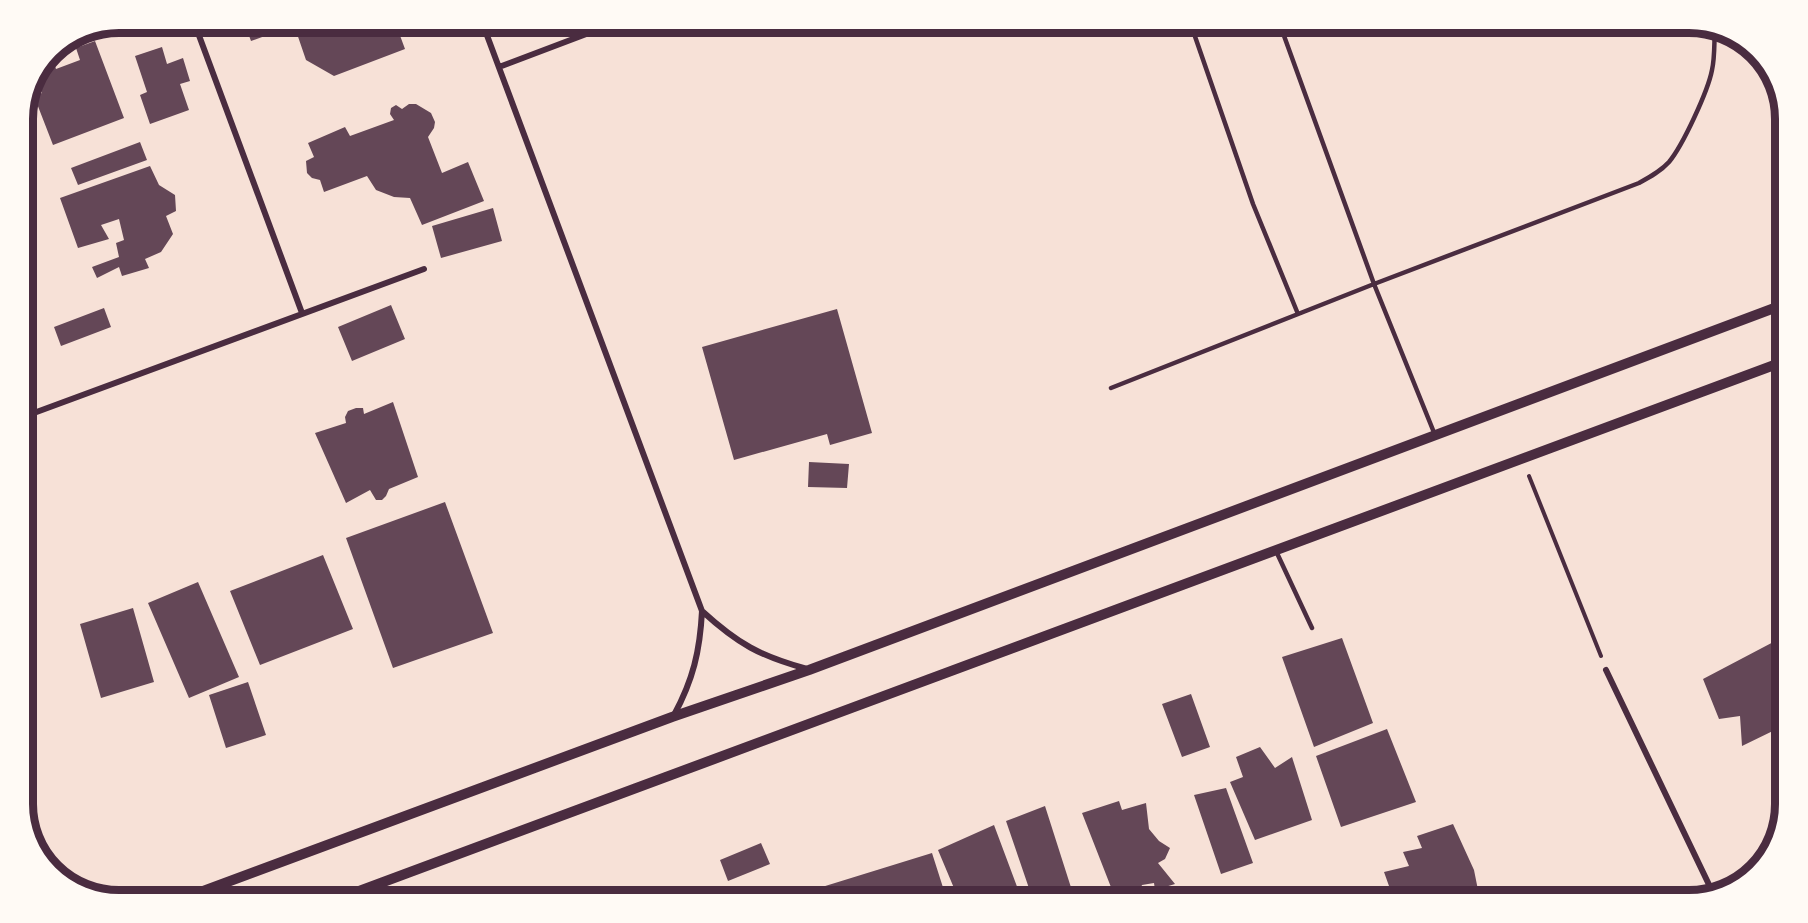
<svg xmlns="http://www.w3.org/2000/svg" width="1808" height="923" viewBox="0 0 1808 923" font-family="Raleway,sans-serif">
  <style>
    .building { fill: #644757 }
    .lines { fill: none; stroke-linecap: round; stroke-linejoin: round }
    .path { stroke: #4a2c40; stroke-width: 4 }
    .service { stroke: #4a2c40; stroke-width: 4.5 }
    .minor { stroke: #4a2c40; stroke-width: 6 }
    .tertiary { stroke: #4a2c40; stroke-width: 10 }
    .rim { fill: none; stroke: #4a2c40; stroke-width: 8 }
  </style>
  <rect width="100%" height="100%" fill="#f7e1d7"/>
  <path class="building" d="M244 22H282L284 29 251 41Z
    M293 22H395L405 49 334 76 306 60Z
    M95 41 124 118 53 145 34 96 42 93 37 81 49 55 51 54 56 69 80 60 76 48Z
    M162 47 167 64 183 58 190 81 180 84 189 110 150 124 140 95 147 92 135 56Z
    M409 104H416L431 113 435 122 434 128 428 137 442 173 468 162 484 201 422 225 410 198 394 197 376 190 367 176 324 192 320 180 312 178 307 173 306 161 314 157 308 143 345 127 350 136 394 120 390 114 391 108 396 105 402 109Z
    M140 142 147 160 78 185 71 168Z
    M150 166 159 185 175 195 176 211 166 216 173 234 161 252 145 259 149 268 122 276 119 267 97 278 92 267 119 257 116 243 124 240 119 219 101 225 109 239 78 248 60 198Z
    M493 208 502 241 441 258 432 226Z
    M23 275 31 297 23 300Z
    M391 305 405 339 352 361 338 327Z
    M104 308 111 327 61 346 54 327Z
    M837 309 872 433 830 445 827 434 734 460 702 347Z
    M393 402 418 477 389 489 386 496 382 500H376L370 490 346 503 315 433 346 423 345 417 348 411 356 408H363L364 414Z
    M809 462 849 464 847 488 808 487Z
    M445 502 493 633 393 668 346 538Z
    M323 555 353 629 260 665 230 591Z
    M198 582 239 677 189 698 148 603Z
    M133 608 154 682 101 698 80 624Z
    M1785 636V725L1742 746 1740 716 1719 719 1703 679Z
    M1342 638 1373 723 1314 747 1282 657Z
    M248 682 266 735 226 748 209 695Z
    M1191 694 1210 747 1182 757 1162 704Z
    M1387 729 1416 802 1341 827 1316 756Z
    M1260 747 1275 768 1292 757 1312 820 1255 840 1230 782 1243 777 1236 757Z
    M1226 788 1253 863 1221 874 1194 795Z
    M1119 801 1122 810 1146 803 1149 829 1159 841 1170 848 1165 859 1158 863 1175 884 1155 890 1154 883 1142 885 1138 895 1129 900H1116L1082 813Z
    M1045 806 1075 900H1033L1006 821Z
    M1453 824 1474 870 1480 900H1394L1384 872 1409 866 1403 852 1422 848 1417 836Z
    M994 825 1022 900H959L938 850Z
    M761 843 770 864 728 881 720 860Z
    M932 853 947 900H827L822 887Z
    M1189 889 1211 900H1187Z"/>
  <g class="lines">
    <path class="path" d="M1529 476 1601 656"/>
    <path class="service" d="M1190 22 1253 204 1298 314
      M1279 22 1374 284 1435 435
      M1111 388 1374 284 1639 183C1650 177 1661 171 1669 162 1683 145 1708 91 1712 70 1715 57 1714 42 1715 28
      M1276 551 1312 628"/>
    <path class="minor" d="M194 22 302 313
      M482 22 702 611C700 651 693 680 674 715
      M499 67 618 22
      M23 417 424 269
      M702 611C738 644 760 656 807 669
      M1606 670 1713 893"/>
    <path class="tertiary" d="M179 900 672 717 809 670 1785 304
      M335 900 1785 361"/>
  </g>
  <path d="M0 0H1808V923H0ZM119 33H1689A86 86 0 0 1 1775 119V804A86 86 0 0 1 1689 890H119A86 86 0 0 1 33 804V119A86 86 0 0 1 119 33Z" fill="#fffaf5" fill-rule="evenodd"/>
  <path class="rim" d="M119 33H1689A86 86 0 0 1 1775 119V804A86 86 0 0 1 1689 890H119A86 86 0 0 1 33 804V119A86 86 0 0 1 119 33Z"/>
</svg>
